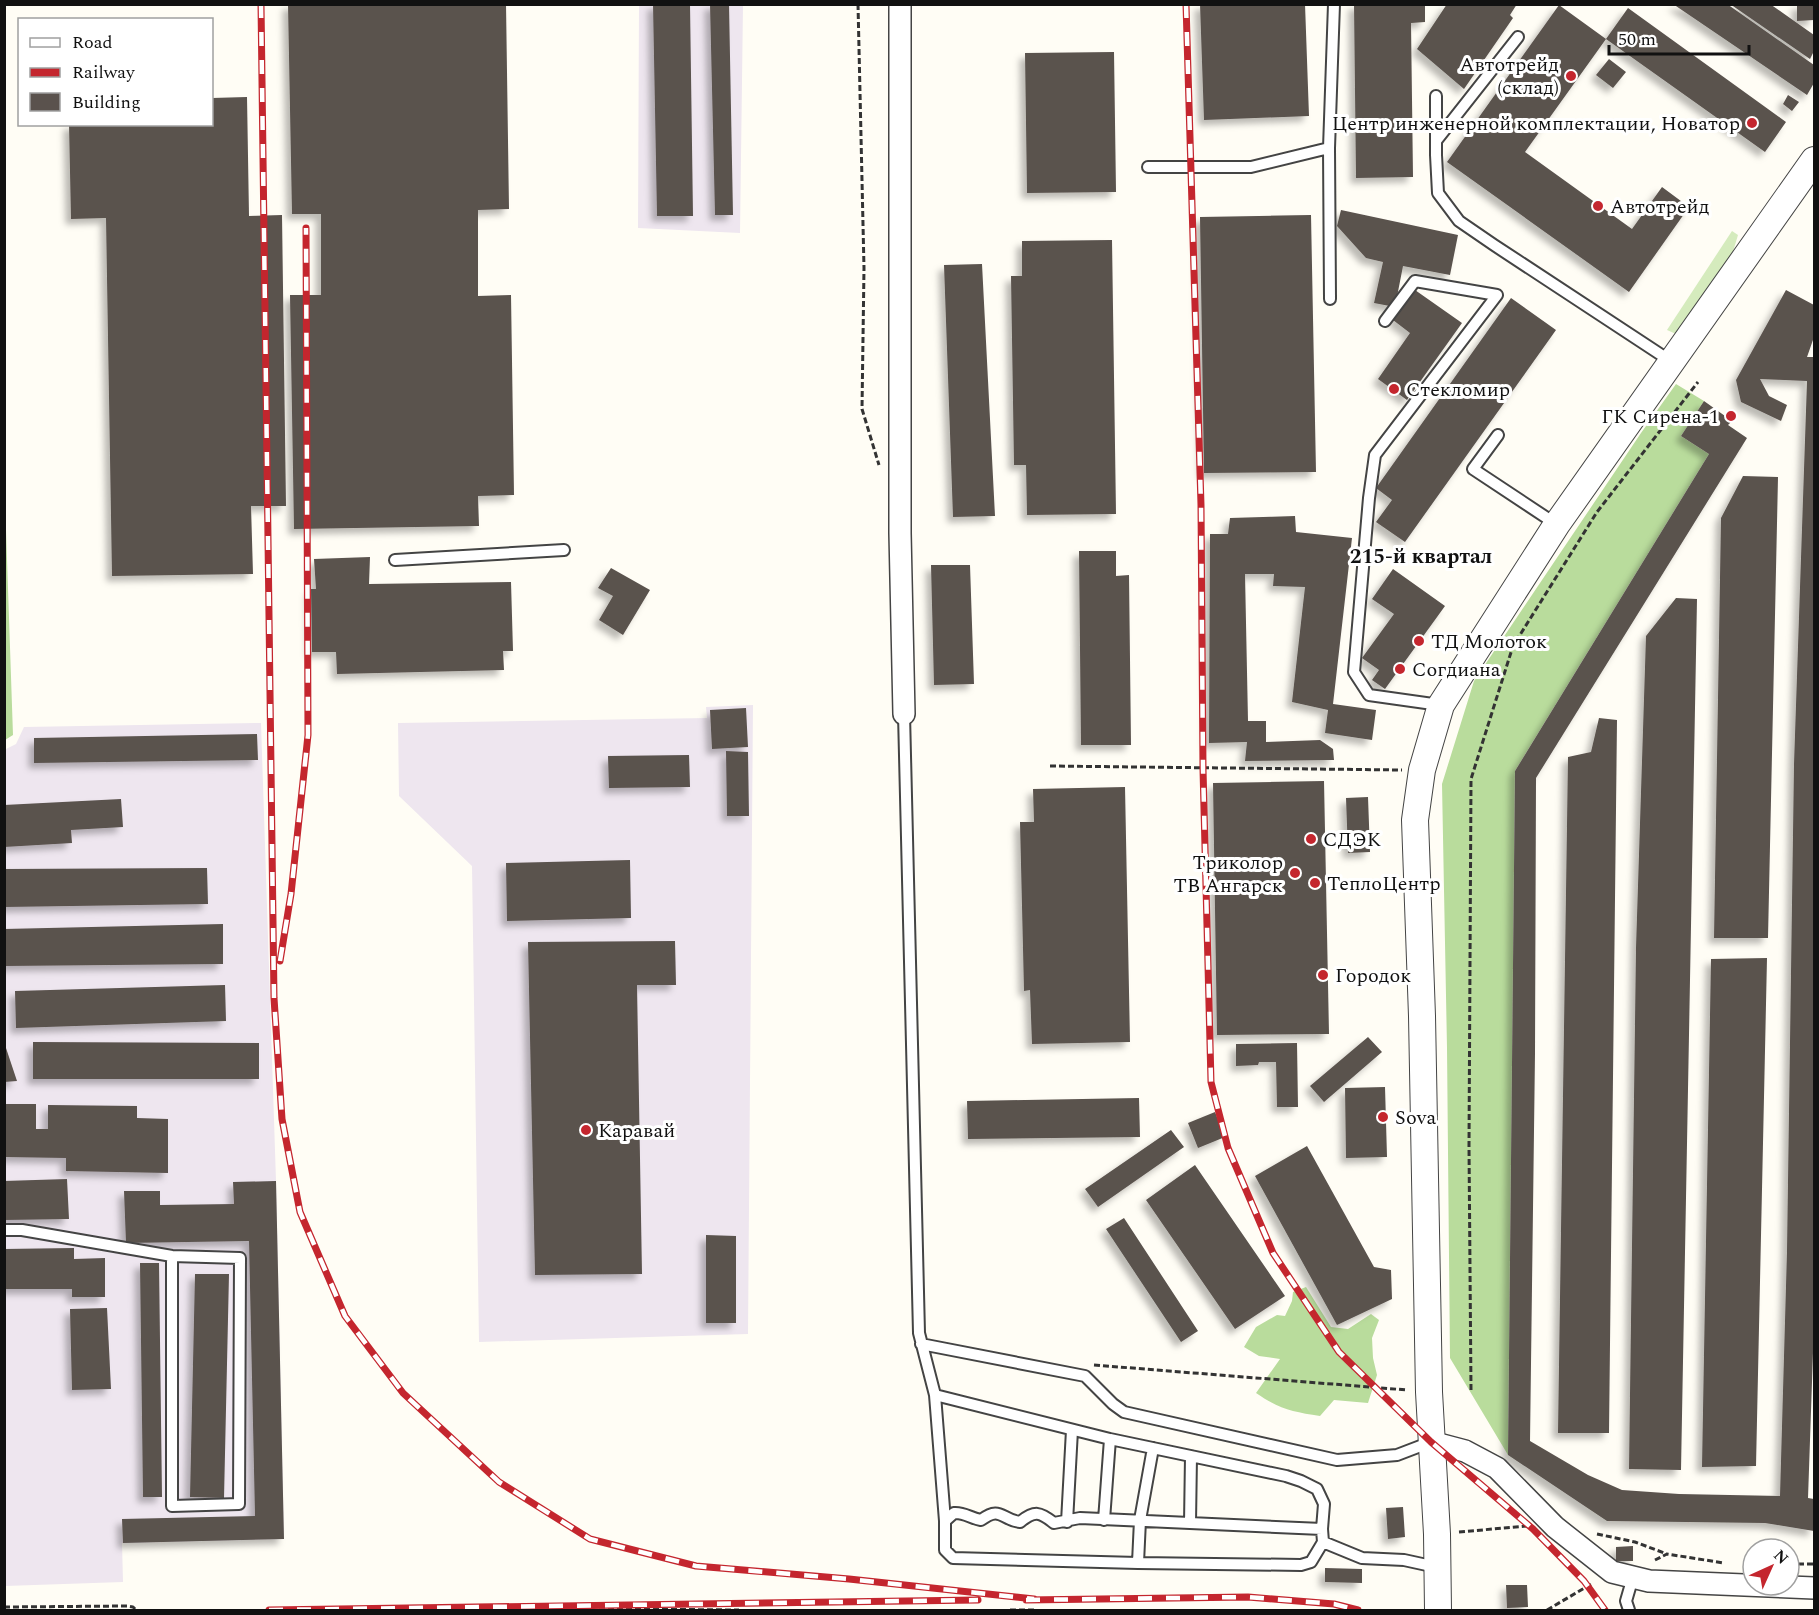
<svg xmlns="http://www.w3.org/2000/svg" width="1819" height="1615" viewBox="0 0 1819 1615" font-family="Spectral,serif">
  <style>
    .industrial { fill: #eee6ef }
    .green { fill: #d5ebbd }
    .forest { fill: #b9dc9c }
    .building { fill: #5a524d; filter: url(#shadow) }
    .lines { fill: none; stroke-linecap: round; stroke-linejoin: round }
    .service-casing { stroke: #444; stroke-width: 14 }
    .minor-casing { stroke: #444; stroke-width: 24 }
    .tertiary-casing { stroke: #444; stroke-width: 28 }
    .path { stroke: #333; stroke-width: 3; stroke-dasharray: 6 3; stroke-linecap: butt }
    .service { stroke: #fff; stroke-width: 10 }
    .minor { stroke: #fff; stroke-width: 21 }
    .tertiary { stroke: #fff; stroke-width: 26 }
    .rail-casing { stroke: #c4262e; stroke-width: 7 }
    .rail { stroke: #fff; stroke-width: 4.5; stroke-dasharray: 14; stroke-linecap: butt }
    .poi-dot { fill: #c4262e; stroke: #fff; stroke-width: 2 }
    .labels { text-anchor: middle; stroke-width: 6; stroke-linejoin: round; paint-order: stroke }
    .poi-label { font-size: 20px; fill: #111; stroke: #fff; text-anchor: start }
    .neighbourhood-label { font-size: 21px; font-weight: bold; fill: #111; stroke: #fff }
  </style>
  <defs>
    <filter id="shadow"><feDropShadow dx="-5.5" dy="5.5" stdDeviation="3" flood-color="#0004"/></filter>
  </defs>
  <rect width="100%" height="100%" fill="#fffdf5"/>
  <path class="industrial" d="M639 5H743L740 233 638 228Z
    M753 705 748 1334 479 1342 472 866 399 796 398 723 707 718 706 707Z
    M261 723 276 1181 284 1539 122 1543 123 1582 5 1586 4 750 16 744 24 727Z"/>
  <path class="green" d="M1732 231 1738 235 1732 255 1676 334 1667 330Z"/>
  <path class="forest" d="M1676 384 1704 401 1681 436 1709 454 1515 771 1508 1455 1450 1358 1447 1048 1442 784 1474 681 1641 433Z
    M4 471 13 735 5 740H4Z
    M1306 1287 1331 1327 1348 1329 1371 1314 1379 1320 1372 1338 1373 1358 1377 1375 1368 1403 1334 1400 1320 1416C1293 1412 1279 1409 1256 1393L1280 1359 1259 1356 1244 1347 1256 1327 1277 1315 1285 1316 1292 1301 1293 1292Z"/>
  <path class="building" d="M288 4H506L509 209 478 210V296L511 295 514 495 478 496 479 526 294 529 290 295H321V214H292Z
    M653 4H690L693 216H657Z
    M710 4H729L733 215H715Z
    M1200 4H1305L1309 116 1204 120Z
    M1354 4H1425V22L1411 23 1413 177 1356 178Z
    M1447 4H1517L1510 15 1513 18 1464 89 1417 49Z
    M1673 4H1727L1814 65V83L1807 95Z
    M1730 4H1770L1814 35V51L1810 59Z
    M1797 4H1814V20L1797 21Z
    M1559 5 1606 39 1525 152 1632 229 1662 187 1689 207 1629 292 1447 162Z
    M1628 8 1786 122 1765 152 1606 39Z
    M1114 52 1116 192 1027 193 1025 53Z
    M1609 59 1626 72 1613 88 1596 75Z
    M1788 95 1799 102 1792 111 1783 104Z
    M247 97 249 216 282 215 286 506H251L253 574 112 576 106 218 71 219 69 124H212V98Z
    M1341 210 1458 235 1450 275 1403 266 1395 307 1374 303 1383 262 1366 258 1337 226Z
    M1311 215 1316 472 1204 473 1200 217Z
    M1112 240 1116 514 1027 515 1026 465H1014L1011 276H1022V241Z
    M982 264 995 516 953 517 944 265Z
    M1415 290 1462 323 1407 400 1378 379 1410 333 1393 320Z
    M1786 290 1814 305V337L1807 357H1814V1324L1808 1498 1814 1499V1531L1765 1523 1607 1521 1508 1455 1515 771 1709 454 1681 436 1704 401 1732 421 1728 425 1747 438 1536 778 1535 1053 1530 1441 1588 1475 1622 1490 1679 1494 1780 1496 1787 1251 1794 764 1807 381 1760 379 1769 396 1787 405 1781 421 1741 402 1736 380Z
    M1511 298 1556 330 1405 542 1376 522 1392 500 1376 488Z
    M1743 476 1778 477 1768 938H1714L1721 518Z
    M1295 516 1296 532 1352 538 1333 704 1376 710 1372 740 1325 733 1328 710 1292 702 1305 587 1273 586 1274 574H1245L1248 721H1266V742L1320 740 1333 749 1334 760 1245 761 1247 742 1209 743 1210 534H1228L1230 518Z
    M1079 551H1116V576L1129 575 1131 745H1081Z
    M370 557 369 584 511 582 513 651H503L504 670 337 674 336 652H312L311 589H316L314 559Z
    M931 565H970L974 684 934 685Z
    M611 568 650 590 623 635 599 620 613 596 598 588Z
    M1393 569 1445 606 1385 689 1372 680 1379 670 1362 658 1394 614 1372 599Z
    M1676 598 1697 599 1681 1470 1629 1469 1636 948 1646 636Z
    M746 708 748 747 712 749 710 710Z
    M1599 718 1617 720 1609 1433H1558L1568 757 1591 752Z
    M257 734 258 760 34 763V738Z
    M726 751 748 752 749 816H727Z
    M689 755 690 787 609 788 608 756Z
    M1324 781 1329 1034 1217 1035 1213 783Z
    M1125 787 1130 1042 1032 1044 1030 990 1024 991 1020 822H1034L1033 789Z
    M1368 797 1370 852 1348 853 1346 798Z
    M121 799 123 827 71 830 72 843 4 847V805Z
    M630 860 631 918 507 921 506 863Z
    M207 868 208 904 4 907V869Z
    M223 924V964L4 966V929Z
    M675 941 676 985H637L642 1274 535 1275 528 942Z
    M1767 958 1756 1466 1702 1467 1711 959Z
    M225 985 226 1021 16 1028 15 991Z
    M1368 1037 1382 1052 1324 1102 1310 1086Z
    M33 1042 259 1043V1079H33Z
    M1297 1043 1298 1107H1277L1276 1062H1259L1258 1065 1236 1066V1044Z
    M4 1045H5L17 1081 4 1082Z
    M1385 1087 1387 1157 1346 1158 1345 1088Z
    M1139 1098 1140 1137 968 1139 967 1101Z
    M4 1104H36V1129H48V1105L137 1106V1118L168 1119V1173L66 1171V1158L4 1157Z
    M1215 1112 1225 1137 1198 1148 1188 1123Z
    M1171 1130 1184 1147 1098 1207 1085 1189Z
    M1307 1146 1374 1267 1391 1270 1392 1299 1337 1325 1255 1176Z
    M1195 1165 1285 1296 1235 1329 1146 1200Z
    M67 1179 69 1219 4 1220V1181Z
    M276 1181 284 1539 123 1543 122 1519 255 1516 249 1241 126 1243 124 1191H160V1205L234 1204 233 1182Z
    M1124 1218 1198 1331 1181 1342 1106 1229Z
    M706 1235 736 1236V1323H706Z
    M74 1248V1259L105 1258V1297H72V1289H4V1249Z
    M140 1263H159L162 1497H143Z
    M195 1274H229L224 1498 190 1497Z
    M107 1308 111 1389 72 1390 70 1309Z
    M1403 1507 1405 1537 1388 1539 1386 1508Z
    M1633 1546V1561H1616V1547Z
    M1325 1568 1362 1569V1583L1325 1582Z
    M1506 1585H1527L1528 1607 1507 1608Z"/>
  <g class="lines">
    <g class="service-casing">
      <path id="service" d="M1436 96V155L1438 193 1459 221 1494 245 1672 362
        M1436 141 1518 37
        M1329 148 1330 299
        M1148 167H1251L1329 148 1334 4
        M1385 321 1415 281 1497 295 1375 455 1369 498 1354 672 1369 695 1440 705
        M1498 435 1473 469 1556 524
        M395 560 564 550
        M904 714 919 1333 935 1395
        M4 1230H22L172 1256 240 1258 239 1504 172 1506V1256
        M921 1344 1085 1376 1113 1404 1124 1412 1337 1460 1397 1455 1431 1442
        M935 1395 1110 1439 1286 1476 1301 1481 1317 1489 1324 1504 1322 1529 1323 1542 1311 1562 1301 1565 1138 1563 953 1558 945 1550V1521Z
        M1104 1520 1110 1439
        M945 1521 954 1513C964 1512 970 1518 981 1520 1001 1505 1001 1520 1020 1522 1035 1510 1040 1512 1054 1523L1080 1518 1322 1529
        M1067 1522 1072 1430
        M1190 1523 1191 1456
        M1323 1542 1362 1558 1404 1560 1436 1567
        M1138 1563 1140 1520 1153 1448
        M1629 1610 1626 1601 1633 1577"/>
    </g>
    <g class="minor-casing">
      <path id="minor" d="M900 4V533L904 714
        M1431 1442 1465 1451 1497 1468 1555 1527 1612 1572 1649 1581 1814 1588"/>
    </g>
    <g class="tertiary-casing">
      <path id="tertiary" d="M1438 1610 1437 1534 1429 1392 1422 1016 1415 820 1422 770 1441 705 1557 524 1814 160"/>
    </g>
    <path class="path" d="M858 4 864 268 862 409 879 465
      M1050 766 1402 770
      M1094 1365 1407 1390
      M1471 1390 1469 1146 1471 779 1513 646 1597 512 1698 382
      M1459 1532 1527 1526
      M1597 1534 1635 1542 1667 1554
      M1655 1560 1667 1554 1724 1563
      M1789 1564H1814
      M4 1607 127 1606 133 1607 136 1610
      M599 1610 624 1609 739 1610
      M1010 1610H1037
      M1547 1610 1593 1583"/>
    <use href="#service" class="service"/>
    <use href="#minor" class="minor"/>
    <use href="#tertiary" class="tertiary"/>
    <g class="rail-casing">
      <path id="rail" d="M261 4 274 998 282 1119 300 1212 345 1316 403 1393 499 1482 590 1539 696 1566 849 1579 1034 1599
        M1186 4 1201 505 1203 769 1211 1082 1228 1148 1273 1253 1339 1352 1431 1442 1533 1529 1584 1581 1605 1610
        M280 961 291 894 308 735 306 228
        M1026 1600 1248 1597 1334 1604 1358 1610
        M269 1610 978 1600"/>
    </g>
    <use href="#rail" class="rail"/>
  </g>
  <g class="poi-dot">
    <circle cx="1571" cy="76" r="6"/>
    <circle cx="1752" cy="123" r="6"/>
    <circle cx="1598" cy="206" r="6"/>
    <circle cx="1394" cy="389" r="6"/>
    <circle cx="1731" cy="416" r="6"/>
    <circle cx="1419" cy="641" r="6"/>
    <circle cx="1400" cy="669" r="6"/>
    <circle cx="1311" cy="839" r="6"/>
    <circle cx="1295" cy="873" r="6"/>
    <circle cx="1315" cy="883" r="6"/>
    <circle cx="1323" cy="975" r="6"/>
    <circle cx="1383" cy="1117" r="6"/>
    <circle cx="586" cy="1130" r="6"/>
  </g>
  <g class="labels">
    <g class="poi-label">
      <text x="1559" y="71" text-anchor="end">Автотрейд<tspan x="1559" dy="23">(склад)</tspan></text>
      <text x="1740" y="130" text-anchor="end">Центр инженерной комплектации, Новатор</text>
      <text x="1610" y="213">Автотрейд</text>
      <text x="1406" y="396">Стекломир</text>
      <text x="1719" y="423" text-anchor="end">ГК Сирена-1</text>
      <text x="1431" y="648">ТД Молоток</text>
      <text x="1412" y="676">Согдиана</text>
      <text x="1323" y="846">СДЭК</text>
      <text x="1283" y="869" text-anchor="end">Триколор<tspan x="1283" dy="23">ТВ Ангарск</tspan></text>
      <text x="1327" y="890">ТеплоЦентр</text>
      <text x="1335" y="982">Городок</text>
      <text x="1395" y="1124">Sova</text>
      <text x="598" y="1137">Каравай</text>
    </g>
    <g class="neighbourhood-label">
      <text x="1421" y="563">215-й квартал</text>
    </g>
  </g>
  <rect width="1819" height="1615" fill="none" stroke="#111111" stroke-width="12"/>
  <rect x="18" y="18" width="195" height="108" fill="#ffffff" stroke="#a0a0a0" stroke-width="1.5"/>
  <rect x="30" y="38" width="30" height="9" fill="#ffffff" stroke="#a0a0a0" stroke-width="1.5"/>
  <text x="72" y="48" font-size="18" fill="#111111">Road</text>
  <rect x="30" y="68" width="30" height="9" fill="#c4262e" stroke="#a0a0a0" stroke-width="1.5"/>
  <text x="72" y="78" font-size="18" fill="#111111">Railway</text>
  <rect x="30" y="93" width="30" height="18" fill="#5a524d" stroke="#a0a0a0" stroke-width="1.5"/>
  <text x="72" y="108" font-size="18" fill="#111111">Building</text>
  <g transform="translate(1771 1567) rotate(45)"><circle r="28" fill="#ffffff" stroke="#a0a0a0" stroke-width="1.5"/>
  <path d="M0-4.5L10 22L0 15L-10 22Z" fill="#c4262e"/>
  <text y="-9" font-size="16" font-weight="bold" text-anchor="middle" fill="#111111">N</text>
  </g>
  <path d="M1609 45v9h140v-9" fill="none" stroke="#111111" stroke-width="3"/>
  <text x="1618" y="45" font-size="18" fill="#111111" stroke="#ffffff" stroke-width="4.5" paint-order="stroke">50 m</text>
</svg>
